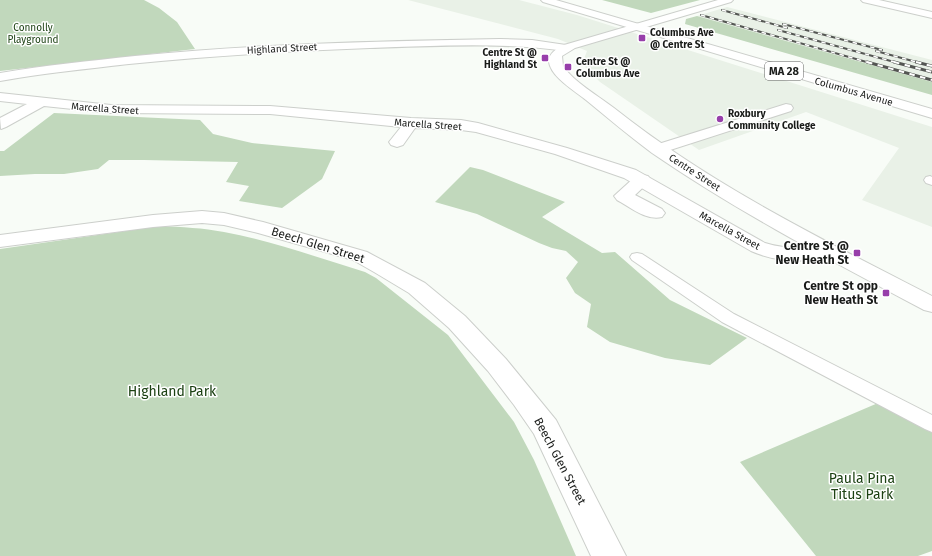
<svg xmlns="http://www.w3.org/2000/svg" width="932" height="556" viewBox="0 0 932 556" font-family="'Fira Sans',sans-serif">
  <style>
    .built { fill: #e9f1e7 }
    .green { fill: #c1d8bc }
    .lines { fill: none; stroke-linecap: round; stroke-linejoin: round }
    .service-casing { stroke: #cccfcb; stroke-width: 2 }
    .pedestrian-casing { stroke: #cccfcb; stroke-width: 2 }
    .minor-casing { stroke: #cccfcb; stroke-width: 2 }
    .secondary-casing { stroke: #cccfcb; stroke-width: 2 }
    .primary-casing { stroke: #cccfcb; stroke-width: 2 }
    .service { fill: #fff; fill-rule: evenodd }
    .pedestrian { fill: #fff; fill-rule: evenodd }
    .minor { fill: #fff; fill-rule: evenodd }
    .secondary { fill: #fff; fill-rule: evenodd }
    .primary { fill: #fff; fill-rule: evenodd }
    .rail-far1-casing { stroke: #545653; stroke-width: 2 }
    .rail-casing { stroke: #545653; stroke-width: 3 }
    .rail-far1 { stroke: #fff; stroke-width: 1.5; stroke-dasharray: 4.5; stroke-linecap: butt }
    .rail { stroke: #fff; stroke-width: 2; stroke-dasharray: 5.5; stroke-linecap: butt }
    .poi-dot { fill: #973eaa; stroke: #fff; stroke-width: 1.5 }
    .labels { text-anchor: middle; stroke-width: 3; stroke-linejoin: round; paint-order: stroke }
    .far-park-label { font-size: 10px; fill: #1c4113; stroke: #fff }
    .far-poi-label { font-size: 10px; font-weight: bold; fill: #191b19; stroke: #fff; text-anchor: start }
    .far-street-label { font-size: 10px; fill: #191b19; stroke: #fff }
    .shield { fill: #fff; stroke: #5e5f5e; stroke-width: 1 }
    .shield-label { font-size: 11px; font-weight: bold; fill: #191b19 }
    .street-label { font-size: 12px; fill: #191b19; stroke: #fff }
    .poi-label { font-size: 12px; font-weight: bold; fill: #191b19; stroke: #fff; text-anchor: end }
    .near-park-label { font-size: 14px; fill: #1c4113; stroke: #fff }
  </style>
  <rect width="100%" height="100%" fill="#f8fcf7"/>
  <path class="built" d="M408 0H519L577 15 932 127V227L862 200 899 148 806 112 699 150 600 82 582 64 587 51 558 39Z
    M727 7 932 60V82L697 16Z"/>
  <path class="green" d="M0 0H144L159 8 177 22 195 49 0 71Z
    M602 0H700L651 13Z
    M697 16 932 82V95L685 24 686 19Z
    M54 113 200 120 213 134 252 143 335 151 322 179 282 208 239 201 249 186 226 182 238 162 144 160H109L98 169 64 174H35L0 176V151H4Z
    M470 167 483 170 565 202 542 217 602 253 615 252 670 300 747 338 710 365 665 358 610 342 587 327 591 304 575 293 566 278 578 262 566 251 552 248 539 243 477 214 435 202Z
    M160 226C182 227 203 228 224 232 272 241 319 258 365 272L376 278 448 335 514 422 534 460 576 556H0V249Z
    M878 403 932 432V551L918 556H816L740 462Z"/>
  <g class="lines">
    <g class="service-casing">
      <path id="service" d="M930 176 932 177V185L926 183 924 180 926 177Z
        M637 253 642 254 734 314 932 415V432L925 429 722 322 632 260 630 257 632 254Z"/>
    </g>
    <g class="pedestrian-casing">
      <path id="pedestrian" d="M642 175 648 176 651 180 635 195 662 209 665 213 662 217C646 221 630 207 617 200L614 196 636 176Z"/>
    </g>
    <g class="minor-casing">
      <path id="minor" d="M861 0H879L932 12V18L863 2Z
        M500 39 532 40 566 45 570 46 572 48 570 50 566 51C501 42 435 46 370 48 289 51 209 56 129 64 86 69 43 73 0 81V73C45 65 90 61 135 56 256 44 378 41 500 39Z
        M0 93 111 105 270 106 411 118 461 120 478 123 567 148 636 170 765 243C777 247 790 248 803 248 814 247 826 244 837 247L840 251 837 255C808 263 778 263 751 251L624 178 555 154 476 132 461 130 415 128 403 145 397 147 391 145 389 142 401 127 270 114 111 113 44 106 6 127 1 129 0 118 27 104 0 101Z
        M786 104 791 105 793 108 791 111 664 152 658 154 652 152 650 149 652 146Z
        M202 211 224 213 263 222 367 252 425 283 465 316 506 359 556 420 626 556H591L534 434 514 405 488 371 449 328 409 293 374 272 353 260 258 233 224 225 202 223 153 227 0 247V235L153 215Z"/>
    </g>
    <g class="secondary-casing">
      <path id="secondary" d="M718 0H733L731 2 575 48 562 56 563 66C575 83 597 95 614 108 711 185 823 240 932 296V312L924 310C832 261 738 212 652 153 629 136 608 118 586 100 575 91 551 77 549 62 548 54 557 48 564 45Z"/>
    </g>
    <g class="primary-casing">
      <path id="primary" d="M541 0H556L932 109V118L543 2Z"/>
    </g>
    <use href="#service" class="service"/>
    <use href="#pedestrian" class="pedestrian"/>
    <use href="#minor" class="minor"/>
    <use href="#secondary" class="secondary"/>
    <use href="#primary" class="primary"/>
    <g class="rail-far1-casing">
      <path id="rail-far1" d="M722 10 787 28
        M701 15 870 63
        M783 24 882 50
        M778 30 898 63
        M876 51 920 63"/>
    </g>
    <g class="rail-casing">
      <path id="rail" d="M867 62 932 80
        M894 62 932 72
        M916 62 932 66"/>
    </g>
    <use href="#rail-far1" class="rail-far1"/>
    <use href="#rail" class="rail"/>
  </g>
  <g class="poi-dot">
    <rect x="638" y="34" width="8" height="8" rx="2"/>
    <rect x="541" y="54" width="8" height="8" rx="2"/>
    <rect x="564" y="63" width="8" height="8" rx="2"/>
    <circle cx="720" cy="119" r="4"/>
    <rect x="853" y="249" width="8" height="8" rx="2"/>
    <rect x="882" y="289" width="8" height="8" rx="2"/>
  </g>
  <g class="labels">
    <g class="far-park-label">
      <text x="33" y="31">Connolly<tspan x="33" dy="12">Playground</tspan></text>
    </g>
    <g class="far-poi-label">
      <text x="650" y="36">Columbus Ave<tspan x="650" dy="12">@ Centre St</tspan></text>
      <text x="537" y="56" text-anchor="end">Centre St @<tspan x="537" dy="12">Highland St</tspan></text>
      <text x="576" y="65">Centre St @<tspan x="576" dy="12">Columbus Ave</tspan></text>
      <text x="728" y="117">Roxbury<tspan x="728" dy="12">Community College</tspan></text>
    </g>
    <g class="far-street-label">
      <text transform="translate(282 48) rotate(-3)" y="4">Highland Street</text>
      <text transform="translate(854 91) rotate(16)" y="4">Columbus Avenue</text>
      <text transform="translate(105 108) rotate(4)" y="4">Marcella Street</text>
      <text transform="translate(428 124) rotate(4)" y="4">Marcella Street</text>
      <text transform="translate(695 172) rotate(33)" y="4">Centre Street</text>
      <text transform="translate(730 230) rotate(29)" y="4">Marcella Street</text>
    </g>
    <rect class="shield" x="765" y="62" width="38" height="18" rx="3"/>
    <g class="shield-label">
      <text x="784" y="75">MA 28</text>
    </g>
    <g class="street-label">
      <text transform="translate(318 245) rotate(17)" y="4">Beech Glen Street</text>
      <text transform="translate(560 461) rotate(62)" y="4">Beech Glen Street</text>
    </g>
    <g class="poi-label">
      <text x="849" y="250">Centre St @<tspan x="849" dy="14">New Heath St</tspan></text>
      <text x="878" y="290">Centre St opp<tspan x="878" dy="14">New Heath St</tspan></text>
    </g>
    <g class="near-park-label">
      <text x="172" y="396">Highland Park</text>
      <text x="862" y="483">Paula Pina<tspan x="862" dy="16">Titus Park</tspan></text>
    </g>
  </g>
</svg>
